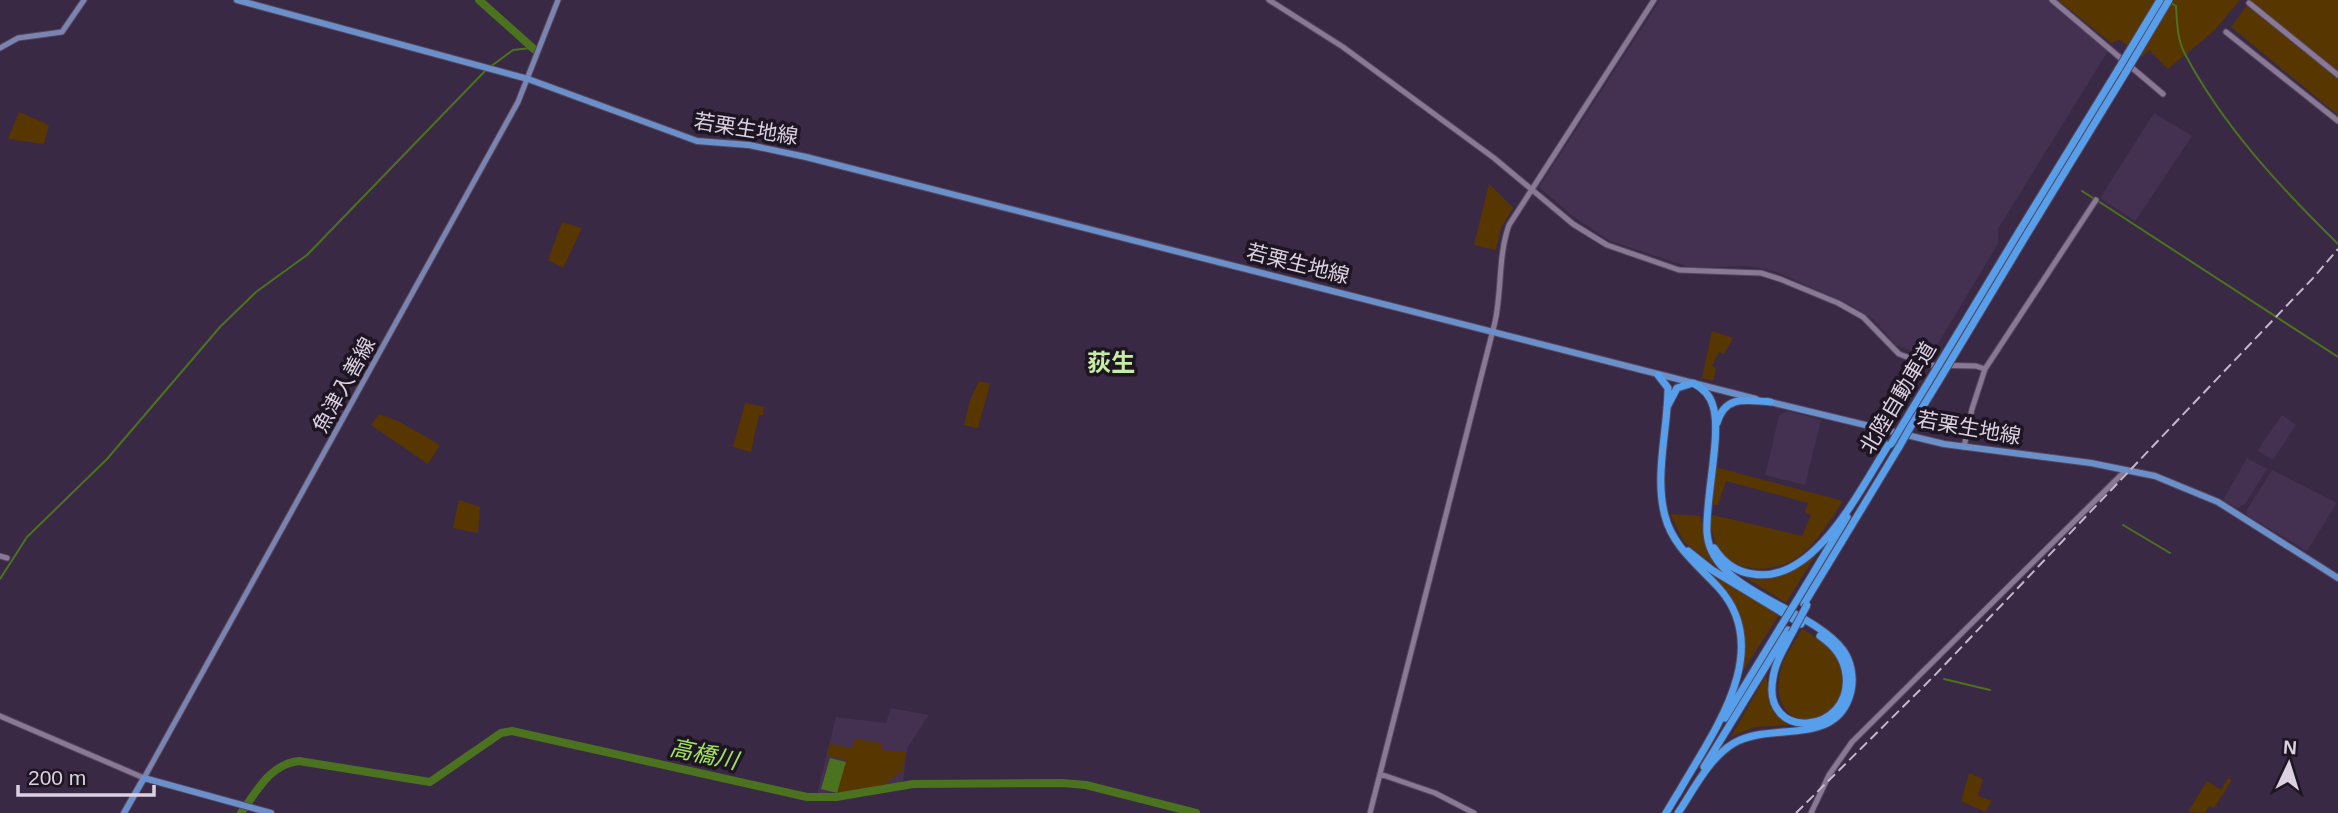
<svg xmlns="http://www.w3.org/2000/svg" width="2338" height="813" viewBox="0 0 2338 813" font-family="Helvetica,'Noto Sans JP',sans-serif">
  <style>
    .built { fill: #443051 }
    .green { fill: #583600 }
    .water { fill: #4b721e }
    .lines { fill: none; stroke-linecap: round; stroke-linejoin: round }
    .stream { stroke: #4b721e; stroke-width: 2 }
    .river { stroke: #4b721e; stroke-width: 8 }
    .tertiary-casing { stroke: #54475e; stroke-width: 7 }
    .secondary-casing { stroke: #54475e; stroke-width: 7 }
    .primary-casing { stroke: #54475e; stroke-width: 8 }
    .motorway-casing { stroke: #54475e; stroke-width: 9 }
    .tertiary { stroke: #8a7897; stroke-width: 5 }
    .secondary { stroke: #7b84b0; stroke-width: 5 }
    .primary { stroke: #6b8fc9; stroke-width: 6 }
    .motorway { stroke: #579fea; stroke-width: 7 }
    .rail { stroke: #c3b8cb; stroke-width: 2; stroke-dasharray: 10 5; stroke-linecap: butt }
    .motorway-bridge-casing { stroke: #54475e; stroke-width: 9; stroke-linecap: butt }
    .motorway-bridge { stroke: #579fea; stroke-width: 7 }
    .labels { text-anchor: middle; stroke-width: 7; stroke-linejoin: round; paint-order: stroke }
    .street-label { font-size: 21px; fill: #dbd1e2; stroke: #1d1521 }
    .water-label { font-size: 23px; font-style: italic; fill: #a2e55d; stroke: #1d1521 }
    .quarter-label { font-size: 24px; font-weight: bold; fill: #c5eba5; stroke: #1d1521 }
  </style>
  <rect width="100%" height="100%" fill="#392944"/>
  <path class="built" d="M1660 0H2047L2108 51 1998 229V244L1930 357 1896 345 1874 320 1847 303 1774 271 1747 266 1692 268 1610 241 1570 214 1539 187Z
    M2154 113 2192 136 2135 221 2100 198Z
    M1787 411 1821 420 1805 485 1765 475 1779 416Z
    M2282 415 2296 425 2273 460 2257 451Z
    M2247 458 2267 469 2245 504 2237 508 2223 500Z
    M2272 470 2337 503 2307 551 2248 516 2246 511Z
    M891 708 929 715 907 748 903 782 883 787 817 794 836 717 886 723Z"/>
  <path class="green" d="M2058 0H2240L2214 31 2168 69 2149 50 2142 57 2120 40 2111 43Z
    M2251 0H2338V115L2231 27Z
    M19 112 49 125 44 144 8 139Z
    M1489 184 1513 208 1501 228 1496 250 1474 245Z
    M562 222 582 228 563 268 548 260Z
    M1712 331 1733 338 1724 354 1719 352 1712 366 1716 369 1713 381 1702 378Z
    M979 381 990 384 978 428 964 425 970 400Z
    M745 403 764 407 763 415H759L751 452 733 447Z
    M379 414 398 421 440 445 428 464 371 425Z
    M1715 467 1843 501C1829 521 1816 546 1795 559 1768 576 1722 572 1713 536 1712 528 1709 522 1713 515L1802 536 1811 515 1805 512 1808 503 1726 481 1718 505H1713Z
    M459 500 480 507 478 533 453 528Z
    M1670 514 1700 516 1711 559 1721 570 1684 542Z
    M1817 553 1786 603 1732 569C1767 583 1789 578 1817 553Z
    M1706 569 1779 615 1742 672C1752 625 1736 602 1706 569Z
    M1802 629C1896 678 1806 752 1782 704 1776 691 1778 675 1783 662 1788 651 1796 640 1802 629Z
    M1766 675C1769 697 1771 714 1791 725L1754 727 1731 737Z
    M854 739 882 743 881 750 906 752 903 770 881 787 837 793 846 760 826 755 830 744 853 748Z
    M1969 773 1983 779 1978 796 1992 801 1985 812 1961 801Z
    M2228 778 2232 780 2214 808 2209 806 2205 813 2188 812 2207 781 2221 790Z"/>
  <path class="water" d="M830 758 846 762 837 793 821 789Z"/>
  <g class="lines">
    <path class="stream" d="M2171 3 2176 6C2177 22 2177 39 2185 54 2223 126 2280 187 2338 244
      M490 67 513 50 531 48
      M2082 191 2093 198
      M2098 201 2338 357
      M2123 525 2170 553
      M0 579 27 537 107 459 220 327 256 292 307 255 485 71
      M1944 679 1990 690"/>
    <path class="river" d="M479 0 535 50
      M241 813C257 791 270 764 299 761L430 782 501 733 512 731 807 797H836L913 784 1062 783 1086 785 1196 813"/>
    <g class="tertiary-casing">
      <path id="tertiary" d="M1269 0 1343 47 1494 158 1573 224 1607 245 1679 270 1761 273 1780 279 1838 303 1863 317 1899 354 1929 365 1976 366 1985 369
        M2052 0 2163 94
        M2249 3 2338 75
        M2226 32 2338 121
        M1964 447 1972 409 1985 369 2096 200
        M0 556 7 558
        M0 716 144 778
        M1380 774 1435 793 1474 813
        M1370 813 1495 322C1502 290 1498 256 1509 225L1654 0
        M1811 813 1829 775 1852 742 2126 470"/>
    </g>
    <g class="secondary-casing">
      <path id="secondary" d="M0 48 18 38 62 32 84 0
        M144 778 518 102 558 0"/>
    </g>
    <g class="primary-casing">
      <path id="primary" d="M237 0 528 79 697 141 749 145 806 157 1756 399
        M1766 401 1944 444 2091 463 2155 476 2218 502 2338 578
        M124 813 144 778 271 813"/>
    </g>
    <g class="motorway-casing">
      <path id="motorway" d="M2020 230 2119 68
        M2027 234 2126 72
        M1658 375 1668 388C1668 429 1654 476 1665 516 1673 547 1698 565 1718 587 1777 651 1710 736 1677 795
        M1667 407 1677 388 1693 383C1703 388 1710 395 1713 406 1722 433 1705 499 1707 533 1711 592 1811 607 1843 650 1851 661 1854 677 1851 691 1838 748 1772 721 1734 743 1709 758 1694 789 1678 813
        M1717 423C1725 395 1746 400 1770 402
        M1903 424 1929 381
        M1911 426 1938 382
        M1714 548C1723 562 1736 572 1753 574 1815 585 1861 487 1889 444
        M1688 551 1712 570 1801 624
        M1797 600 1847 517
        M1804 604 1899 447
        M1792 633C1785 647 1775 662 1773 678 1761 743 1853 734 1846 675 1844 657 1834 646 1820 636
        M1725 718 1781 626
        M1704 767 1788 630
        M1666 813 1678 793"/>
    </g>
    <use href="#tertiary" class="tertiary"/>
    <use href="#secondary" class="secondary"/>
    <use href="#primary" class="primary"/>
    <use href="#motorway" class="motorway"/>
    <path class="rail" d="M1796 813 1934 676 2314 277 2338 249"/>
    <g class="motorway-bridge-casing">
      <path id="motorway-bridge" d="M2119 68 2160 0
        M2126 72 2169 0
        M1929 381 2020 230
        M1938 382 2027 234
        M1891 444 1903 424
        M1899 447 1911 426
        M1781 626 1797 600
        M1792 633 1807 605"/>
    </g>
    <use href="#motorway-bridge" class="motorway-bridge"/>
  </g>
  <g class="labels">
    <g class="street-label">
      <text transform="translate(746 129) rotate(9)" y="7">若栗生地線</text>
      <text transform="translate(1298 264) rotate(14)" y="7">若栗生地線</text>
      <text transform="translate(344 385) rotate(-61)" y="7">魚津入善線</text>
      <text transform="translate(1898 398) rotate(-59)" y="7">北陸自動車道</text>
      <text transform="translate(1969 428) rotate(10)" y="7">若栗生地線</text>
    </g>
    <g class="water-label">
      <text transform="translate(704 754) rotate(12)" y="8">高橋川</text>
    </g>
    <g class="quarter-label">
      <text x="1111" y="371">荻生</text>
    </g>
  </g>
  <g transform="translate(2289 764) rotate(4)" stroke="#1d1521" stroke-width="5" paint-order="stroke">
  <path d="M0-5L12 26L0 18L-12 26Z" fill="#dbd1e2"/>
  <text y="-10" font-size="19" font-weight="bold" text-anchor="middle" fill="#dbd1e2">N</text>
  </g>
  <path d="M18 785v10h136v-10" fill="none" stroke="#dbd1e2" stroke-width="3.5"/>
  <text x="28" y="785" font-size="21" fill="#dbd1e2" stroke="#1d1521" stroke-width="5" paint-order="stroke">200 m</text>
</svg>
